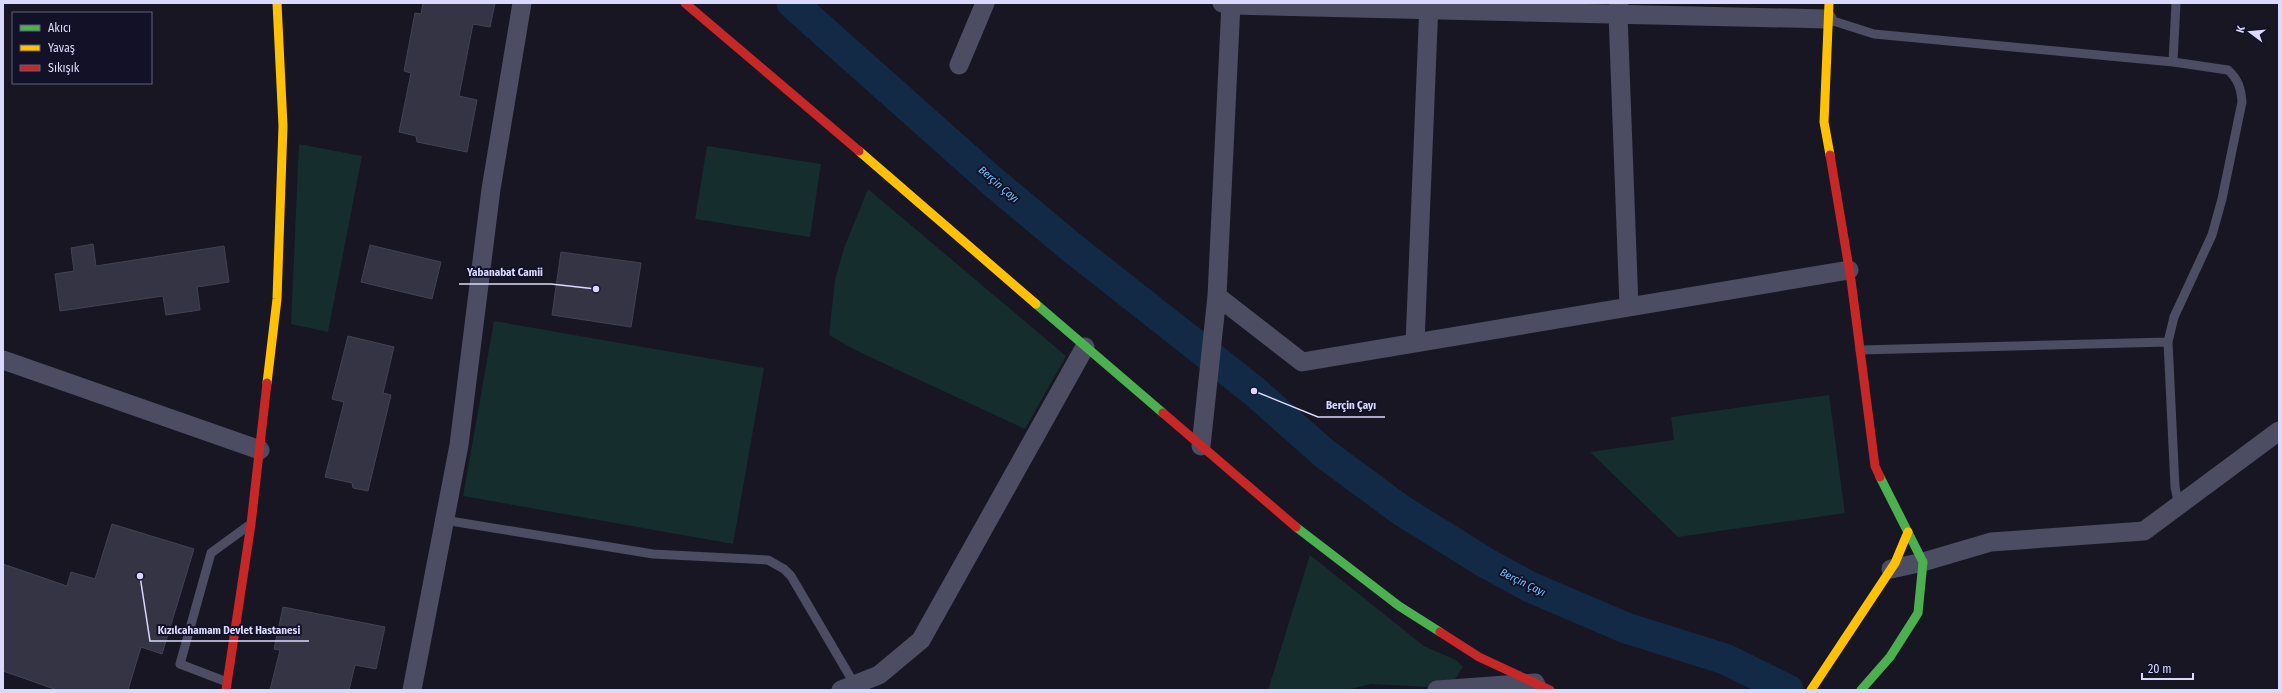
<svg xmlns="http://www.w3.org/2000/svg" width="2282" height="693" viewBox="0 0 2282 693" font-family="'Fira Sans Condensed',sans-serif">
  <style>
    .green { fill: #152d2c }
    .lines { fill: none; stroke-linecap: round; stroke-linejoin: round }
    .river { stroke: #122a46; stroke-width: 31 }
    .building { fill: #353444; stroke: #434155 }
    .lane { stroke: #4c4c62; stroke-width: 9 }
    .street { stroke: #4c4c62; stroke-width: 19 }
    .fast { stroke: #4caf50; stroke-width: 9 }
    .slow { stroke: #ffc107; stroke-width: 9 }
    .jam { stroke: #c62828; stroke-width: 9 }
    .labels { text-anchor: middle; stroke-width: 4; stroke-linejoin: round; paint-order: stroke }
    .water-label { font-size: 11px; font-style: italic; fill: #6dc3f7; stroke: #131127 }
    .leader { fill: none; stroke: #dad9fd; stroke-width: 1.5 }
    .callout-dot { fill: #dad9fd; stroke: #131127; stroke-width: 1.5 }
    .callout-label { font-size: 11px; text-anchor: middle; font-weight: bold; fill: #dad9fd; stroke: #131127; stroke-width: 4; stroke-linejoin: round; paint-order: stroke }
  </style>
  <rect width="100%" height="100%" fill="#171622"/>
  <path class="green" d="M299 144 362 156 328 332 291 324Z
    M707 146 821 164 810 237 695 219Z
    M868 189 1066 356 1025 429 855 350 829 335 835 280 844 248Z
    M494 321 764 368 733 544 463 496Z
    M1829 395 1845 513 1678 537 1590 452 1674 440 1671 417Z
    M1310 555 1424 646 1456 660 1463 667 1455 679 1428 687 1371 684 1347 690H1268Z"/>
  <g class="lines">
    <path class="river" d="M792 3 992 181 1071 247 1254 391 1325 454 1401 510 1486 563 1530 587 1626 628 1725 659 1788 690"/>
  </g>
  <path class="building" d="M423 3H495L490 27 473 24 459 96 477 100 467 152 417 142 416 136 399 132 411 73 404 71 415 13 421 14Z
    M93 244 96 266 224 246 229 282 197 287 200 310 166 315 163 296 60 311 55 274 74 271 71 248Z
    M370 245 441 262 432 299 361 282Z
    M561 252 641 263 631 327 552 315Z
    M348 336 394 347 383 393 391 395 368 491 353 488 352 483 325 477 344 402 332 399Z
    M112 524 194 549 162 654 141 647 128 690H57L3 671V564L67 586 71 572 95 579Z
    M283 607 385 627 376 669 355 665 349 690H270L280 650 274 649Z"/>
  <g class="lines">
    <path class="lane" d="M1827 19 1874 34 2173 62 2228 70C2238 79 2241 88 2242 102L2222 199 2212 235 2174 317 2168 342 2175 487 2179 506
      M2173 62 2176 3
      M1860 350 2168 342
      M444 520 653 554 768 560 784 569 791 576 855 685
      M227 682 180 664 211 553 248 526"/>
    <path class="street" d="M1222 3 1231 5 1827 19
      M1619 3 1618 14 1629 307
      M959 65 985 3
      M1217 296 1302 362 1849 270
      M1415 343 1429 3
      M3 360 260 450
      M1201 446 1217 296 1231 3
      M1891 569 1923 562 1991 542 2144 531 2279 431
      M412 690 459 445 491 189 522 3
      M841 690 879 675 921 640 1085 347
      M1437 690 1535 683 1536 685"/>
    <path class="fast" d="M1036 304 1163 413
      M1296 527 1399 606 1440 632
      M1861 690 1890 657 1918 613 1923 562 1880 477"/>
    <path class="slow" d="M1829 3 1824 122 1830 155
      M859 151 1036 304
      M267 383 277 299 283 126 277 3
      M1811 690 1895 563 1908 532"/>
    <path class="jam" d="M685 3 859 151
      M1830 155 1851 280 1875 466 1880 477
      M1163 413 1296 527
      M1440 632 1479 657 1550 690
      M226 690 251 524 267 383"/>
  </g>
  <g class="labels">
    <g class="water-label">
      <text transform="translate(999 184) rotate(41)" y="4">Berçin Çayı</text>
      <text transform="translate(1523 582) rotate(26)" y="4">Berçin Çayı</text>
    </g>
  </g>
  <path class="leader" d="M596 289L551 284H459M1254 391L1318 417H1385M140 576L150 641H309"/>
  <g class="callout-dot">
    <circle cx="596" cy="289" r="4"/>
    <circle cx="1254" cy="391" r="4"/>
    <circle cx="140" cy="576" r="4"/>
  </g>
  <g class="callout-label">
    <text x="505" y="276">Yabanabat Camii</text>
    <text x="1351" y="409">Berçin Çayı</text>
    <text x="229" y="634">Kızılcahamam Devlet Hastanesi</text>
  </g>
  <rect width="2282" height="693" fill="none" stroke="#dad9fd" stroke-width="8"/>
  <rect x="12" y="12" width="140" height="72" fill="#131127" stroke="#63617d"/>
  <rect x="20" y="25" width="20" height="6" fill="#4caf50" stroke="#63617d"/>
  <text x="48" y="32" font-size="12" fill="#dad9fd">Akıcı</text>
  <rect x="20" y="45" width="20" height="6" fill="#ffc107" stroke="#63617d"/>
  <text x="48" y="52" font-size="12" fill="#dad9fd">Yavaş</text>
  <rect x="20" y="65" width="20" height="6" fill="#c62828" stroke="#63617d"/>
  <text x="48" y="72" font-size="12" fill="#dad9fd">Sıkışık</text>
  <g transform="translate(2250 32) rotate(286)" stroke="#131127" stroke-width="3" paint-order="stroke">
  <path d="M0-3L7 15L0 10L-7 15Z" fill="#dad9fd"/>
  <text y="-6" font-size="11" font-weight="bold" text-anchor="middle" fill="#dad9fd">K</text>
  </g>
  <path d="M2142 673v6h51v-6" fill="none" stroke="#dad9fd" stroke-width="2"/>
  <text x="2148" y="673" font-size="12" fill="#dad9fd" stroke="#131127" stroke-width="3" paint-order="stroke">20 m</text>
</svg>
